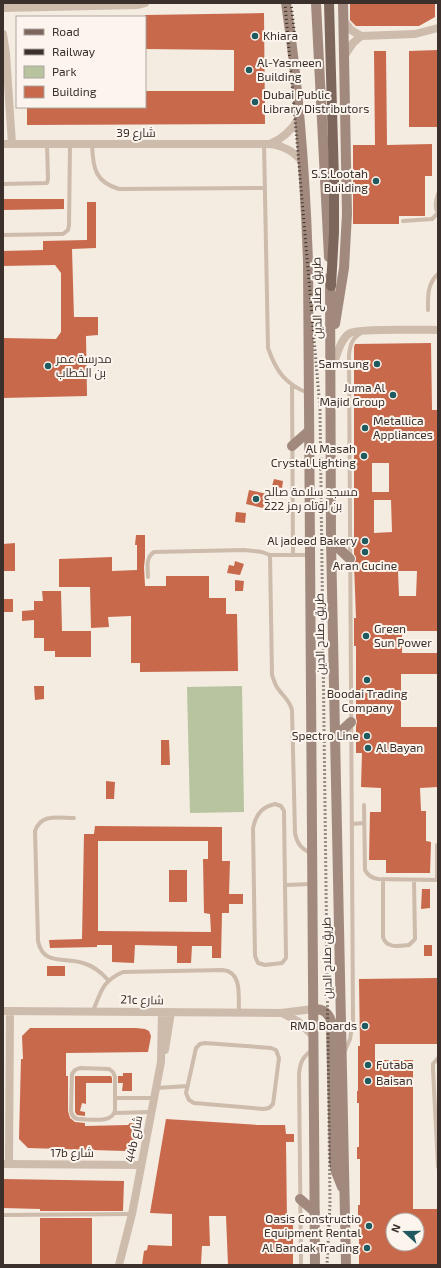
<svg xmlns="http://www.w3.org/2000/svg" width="441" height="1268" viewBox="0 0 441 1268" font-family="'Exo 2',Cairo,sans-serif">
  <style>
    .green { fill: #b8c4a0 }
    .building { fill: #c8694b; fill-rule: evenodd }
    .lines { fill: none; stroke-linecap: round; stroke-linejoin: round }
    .service { stroke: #cdbbac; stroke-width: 4 }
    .minor { stroke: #cdbbac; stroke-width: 8 }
    .secondary { stroke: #a18a7d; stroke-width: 10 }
    .primary { stroke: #7d675c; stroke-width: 10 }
    .rail { stroke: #3b302b; stroke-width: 3; stroke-dasharray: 1 3; stroke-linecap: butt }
    .poi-dot { fill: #1f5a5e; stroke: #fbf5ee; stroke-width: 1.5 }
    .labels { text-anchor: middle; stroke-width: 4; stroke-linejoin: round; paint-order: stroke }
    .poi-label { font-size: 12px; fill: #3b302b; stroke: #fbf5ee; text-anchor: start }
    .street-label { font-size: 12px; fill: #3b302b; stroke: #fbf5ee }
  </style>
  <rect width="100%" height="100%" fill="#f4ebe1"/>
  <path class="green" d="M242 686 244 812 190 813 187 687Z"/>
  <path class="building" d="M350 3H435V17L419 26H356L350 20Z
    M264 13 265 124 27 125V107H145V91H234V50L145 49V15Z
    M438 50V127H409V51Z
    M374 51H386L387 145 432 144V176H425V216H399V224H353V145H375Z
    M3 199H64V209L3 210Z
    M87 202H96V248L72 249 74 317H98V335L86 336 87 396 3 398V338L56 339 61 332V273L55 265 3 266V251L43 250V241L87 240Z
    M431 343 432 410H438V631H402V653H438V674H401V727H438V787L420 788 421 811H426V841L431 842 430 873H386V860H369L370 812H381V788L361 787 362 753H356V726L357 721 356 718V646H354V618H356L354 564 356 560V557L354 554V347L355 344ZM372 463H389V492H372ZM374 500H391L392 532 374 533ZM398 571H417L416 596H399Z
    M274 479 283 481 282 488 272 486Z
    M249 490 267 494 263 508 246 504Z
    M236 512 246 513 245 523 235 522Z
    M136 535H145V558L144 567 145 586H166V576H209V598H226V614H237L238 671 140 672V663H131V616L108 617 109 627 91 628 90 587H59V559L112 557V571L137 570V545H135Z
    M15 543V571H3V544Z
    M235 561 244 564 240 575 227 573 229 565 234 566Z
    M235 580 244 581 243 591H235Z
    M42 591H61L62 631H91V657H55V651H44V638H34V620L22 621V611L34 610V601H43Z
    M3 599H13V612H3Z
    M34 686H44V699L35 700Z
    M161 740H169L170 765H161Z
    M106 781 115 782 114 799H106Z
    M95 826 222 827V861H230L229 894H243V904H229V913H222L221 958H212V946H192L191 963H177V946L135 945 134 963 112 962V945H97V947L50 948 49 940 82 939 84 834H94ZM98 841H208V859H203L204 913 210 914 211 932 98 931Z
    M169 870H187V902H169Z
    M422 889H430V908L421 909Z
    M424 945H432V956H424Z
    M47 966H65V976H47Z
    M438 978V1044H375V1060H413V1209H438V1265H359V1216H358V1205H360V1159H357V1147H359V1103H357V1091H358V1046H360L359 979ZM393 1220H417V1244H393Z
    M30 1028H136L145 1029 149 1031 151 1036 148 1052 66 1053V1076H68V1111L70 1118 75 1122 85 1123V1126L128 1125 130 1123 137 1124 134 1140 130 1149 125 1151 28 1148 19 1139 21 1059H23L22 1036Z
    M123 1073H132V1091H122L123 1083H118V1076H123Z
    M75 1076H111L112 1078V1083H86V1104L82 1103 80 1111 85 1112V1116L77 1115 75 1112Z
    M166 1119 258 1125H285L286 1134H294V1142H286L287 1223H293V1265H228L226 1216H209L210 1246H202L201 1265H142L144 1251 147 1250 148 1245 172 1246V1214L150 1213Z
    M3 1179 124 1181 123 1211H40V1209L3 1208Z
    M40 1218H92V1265H40Z"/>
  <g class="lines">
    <path class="service" d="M264 144 268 348C276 371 285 384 308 393
      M92 145C93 168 95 182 119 189L265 188
      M3 184 47 183 48 179 47 145
      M438 213C434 208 436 200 438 194
      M403 221 432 219 438 213
      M3 235 60 234H63L68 230 69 225 70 145
      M428 310C428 296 427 284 438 274
      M292 385 293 555
      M270 555 272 675C274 680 275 686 279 690 284 697 290 701 292 710L295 833C297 843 301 849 311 853
      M148 577C148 568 145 558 154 552L244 550 262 552 270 555H310
      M275 804 281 806 284 811 286 958 282 963 265 965 258 963 255 956 253 828C256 814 262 807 275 804Z
      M364 805 365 870C368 876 372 878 378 879L438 880
      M74 818C59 818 41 813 35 831L38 941C43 966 64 957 83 963 94 966 101 972 108 980
      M352 824 364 823
      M437 845V880
      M383 879V937C386 949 400 946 409 945L415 939 414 880
      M286 885 311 884
      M93 1011C101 992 102 981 123 972L223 970C243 972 238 998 239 1012
      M205 1043 271 1048 276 1050 279 1058 273 1104 269 1108 264 1109 194 1103 189 1100 186 1093 196 1048 200 1044Z
      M344 1053 350 1039 353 1020 349 355C350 345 352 338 361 333
      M438 1058 433 1064V1069L438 1167
      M80 1068 109 1069 113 1072 115 1077V1110C113 1124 90 1119 79 1119 74 1119 72 1116 71 1111L72 1074 75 1070Z
      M156 1088 188 1086
      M115 1098H154
      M115 1113 151 1112
      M3 1215 132 1214
      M301 1265 299 1074C300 1062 303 1056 313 1050"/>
    <path class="minor" d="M3 8 137 5 145 3
      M344 21 351 30 361 36 415 34 438 28
      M3 34 6 54 12 144
      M345 55 353 43 361 36
      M3 144H270C284 146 294 151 303 163
      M270 144C284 138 292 130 299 118
      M332 369C336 358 340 339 350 333 359 328 424 330 438 330
      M3 1011 281 1013 313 1009
      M282 1013 299 1022 313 1036
      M165 1050 171 1012
      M3 1164 141 1165
      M9 1164 10 1011
      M119 1265 132 1214 161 1062 162 1012"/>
    <path class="secondary" d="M286 3C299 89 305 175 308 262L315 1265
      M316 3 329 257
      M330 277 331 541 346 1265
      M335 324 344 268 347 214 343 3
      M292 446 309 431
      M331 541 350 559
      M335 737 351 722
      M313 1009C323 1009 328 1012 331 1021L334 1162 336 1172 342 1187
      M300 1199 315 1212"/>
    <path class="primary" d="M329 3 334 181V232L331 286"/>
    <path class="rail" d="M285 3 320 408 330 1204 327 1265
      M291 3 295 38"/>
  </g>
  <g class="poi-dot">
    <circle cx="255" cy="36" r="4"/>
    <circle cx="249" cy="70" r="4"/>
    <circle cx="255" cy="102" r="4"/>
    <circle cx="376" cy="181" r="4"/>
    <circle cx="377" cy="364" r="4"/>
    <circle cx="48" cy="366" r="4"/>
    <circle cx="393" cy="395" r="4"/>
    <circle cx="365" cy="428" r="4"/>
    <circle cx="364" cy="456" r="4"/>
    <circle cx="256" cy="499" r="4"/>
    <circle cx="365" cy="541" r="4"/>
    <circle cx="365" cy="552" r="4"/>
    <circle cx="366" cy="636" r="4"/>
    <circle cx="367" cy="680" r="4"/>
    <circle cx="367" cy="736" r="4"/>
    <circle cx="368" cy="748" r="4"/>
    <circle cx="365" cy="1026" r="4"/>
    <circle cx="368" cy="1065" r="4"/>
    <circle cx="368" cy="1081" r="4"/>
    <circle cx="369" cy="1226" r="4"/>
    <circle cx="367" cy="1248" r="4"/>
  </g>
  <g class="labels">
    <g class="poi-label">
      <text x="263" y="40">Khiara</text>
      <text x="257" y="67">Al-Yasmeen<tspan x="257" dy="14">Building</tspan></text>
      <text x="263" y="99">Dubai Public<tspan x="263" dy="14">Library Distributors</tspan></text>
      <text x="368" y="178" text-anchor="end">S.S.Lootah<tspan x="368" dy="14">Building</tspan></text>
      <text x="56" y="363">مدرسة عمر<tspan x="56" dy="14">بن الخطاب</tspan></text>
      <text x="369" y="368" text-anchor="end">Samsung</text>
      <text x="385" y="392" text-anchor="end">Juma Al<tspan x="385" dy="14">Majid Group</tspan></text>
      <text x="373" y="425">Metallica<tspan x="373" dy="14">Appliances</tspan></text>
      <text x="356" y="453" text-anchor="end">Al Masah<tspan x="356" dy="14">Crystal Lighting</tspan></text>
      <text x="264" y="496">مسجد سلامة صالح<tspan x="264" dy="14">بن لوتاه رمز 222</tspan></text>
      <text x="357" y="545" text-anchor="end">Al jadeed Bakery</text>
      <text x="365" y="570" text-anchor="middle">Aran Cucine</text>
      <text x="374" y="633">Green<tspan x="374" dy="14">Sun Power</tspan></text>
      <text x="367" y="698" text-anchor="middle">Boodai Trading<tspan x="367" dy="14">Company</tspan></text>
      <text x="359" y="740" text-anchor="end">Spectro Line</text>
      <text x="376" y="752">Al Bayan</text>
      <text x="357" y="1030" text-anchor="end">RMD Boards</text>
      <text x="376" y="1069">Futaba</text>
      <text x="376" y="1085">Baisan</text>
      <text x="361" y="1223" text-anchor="end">Oasis Constructio<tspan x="361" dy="14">Equipment Rental</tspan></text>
      <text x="359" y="1252" text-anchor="end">Al Bandak Trading</text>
    </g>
    <g class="street-label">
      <text x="136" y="137">شارع 39</text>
      <text transform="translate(317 298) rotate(-91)" y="4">طريق صلاح الدين</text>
      <text transform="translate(320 634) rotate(-91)" y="4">طريق صلاح الدين</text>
      <text transform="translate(327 958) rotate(-91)" y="4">طريق صلاح الدين</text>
      <text transform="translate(142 1000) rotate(1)" y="4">21c شارع</text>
      <text transform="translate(134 1139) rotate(-79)" y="4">44b شارع</text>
      <text x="72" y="1157">17b شارع</text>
    </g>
  </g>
  <rect width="441" height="1268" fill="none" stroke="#3b302b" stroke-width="8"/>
  <rect x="16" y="16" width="130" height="92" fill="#fbf5ee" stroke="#aea6a0"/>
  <rect x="24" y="29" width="20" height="6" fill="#7d675c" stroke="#aea6a0"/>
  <text x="52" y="36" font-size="12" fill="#3b302b">Road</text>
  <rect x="24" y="49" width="20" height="6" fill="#3b302b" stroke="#aea6a0"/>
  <text x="52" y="56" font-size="12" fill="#3b302b">Railway</text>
  <rect x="24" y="66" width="20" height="12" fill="#b8c4a0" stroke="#aea6a0"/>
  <text x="52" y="76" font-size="12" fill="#3b302b">Park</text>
  <rect x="24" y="86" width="20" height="12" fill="#c8694b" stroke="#aea6a0"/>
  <text x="52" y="96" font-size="12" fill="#3b302b">Building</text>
  <g transform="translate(405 1232) rotate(291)"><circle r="19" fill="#fbf5ee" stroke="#aea6a0"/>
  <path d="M0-3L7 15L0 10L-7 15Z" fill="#1f5a5e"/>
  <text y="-6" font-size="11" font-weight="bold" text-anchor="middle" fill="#3b302b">N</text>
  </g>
</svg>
